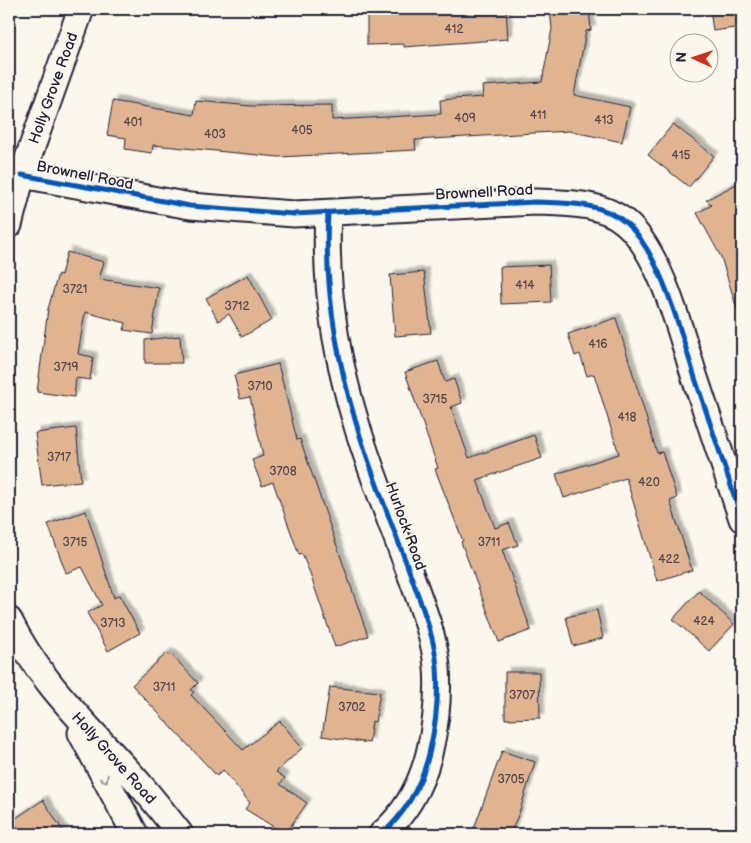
<svg xmlns="http://www.w3.org/2000/svg" width="751" height="843" viewBox="0 0 751 843" font-family="'Balsamiq Sans',sans-serif">
  <style>
    .building { fill: #e1b491; stroke: #22223b; filter: url(#shadow) }
    .lines { fill: none; stroke-linecap: round; stroke-linejoin: round }
    .street-casing { stroke: #22223b; stroke-width: 29 }
    .street { stroke: #fbf7ec; stroke-width: 25 }
    .cycleway-casing { stroke: #fbf7ec; stroke-width: 8 }
    .cycleway { stroke: #0057b8; stroke-width: 5 }
    .oneway { stroke: #99979c }
    .labels { text-anchor: middle; stroke-width: 4; stroke-linejoin: round; paint-order: stroke }
    .number-label { font-size: 12px; fill: #524650 }
    .street-label { font-size: 15px; fill: #22223b; stroke: #fbf7ec }
  </style>
  <defs>
    <filter id="shadow"><feDropShadow dx="4.5" dy="-4.5" stdDeviation="1" flood-color="#0004"/></filter>
  </defs>
  <rect width="100%" height="100%" fill="#fbf7ec"/>
  <filter id="ink" filterUnits="userSpaceOnUse"><feTurbulence type="fractalNoise" baseFrequency=".02" numOctaves="2"/><feDisplacementMap in="SourceGraphic" scale="10" xChannelSelector="R" yChannelSelector="G"/><feConvolveMatrix kernelMatrix="1 2 1 2 8 2 1 2 1" color-interpolation-filters="sRGB"/></filter>
  <g filter="url(#ink)">
    <path class="building" d="M409 9H447V12L506 9 508 39 404 47V44L367 45V13L409 12Z
      M550 9H589L591 30 586 31 574 95 630 107 622 142 569 131 415 140 416 150 279 157 153 145 152 153 125 149 126 138 107 135 113 101 194 115 196 101 252 106 332 105V120L441 114 440 100 483 97 482 86 542 82 552 29Z
      M710 9H742V27L713 31Z
      M673 124 714 156 689 187 648 155Z
      M742 181V309H737L721 257 697 213 712 205 706 200Z
      M67 252 104 262 99 279 159 288 152 334 124 330 126 323 85 312 78 354 93 357 90 380 76 378 74 397 37 392 48 309 58 274 61 275Z
      M549 265 551 302 501 304 500 267Z
      M424 272 431 333 395 336 390 275Z
      M248 275 272 320 242 337 229 314 218 321 206 298Z
      M616 318 657 453 662 452 677 498 670 501 692 570 657 581 626 478 564 498 556 474 619 454 594 374 587 376 580 354 575 356 568 334Z
      M180 336 182 363H145V340Z
      M438 361 445 382 454 379 462 403 451 407 469 458 534 435 542 458 477 480 495 528 509 523 518 545 502 550 531 630 499 642 461 542 463 541 435 469 438 468 405 372Z
      M278 364 297 440 300 439 368 636 335 647 309 571 302 554 299 555 273 482 262 486 252 460 263 456 250 397 240 399 234 375Z
      M76 428 81 481 42 485 35 433Z
      M86 511 114 598 119 595 140 633 108 651 87 613 102 605 82 567 66 573 48 524Z
      M699 591 734 624 709 651 673 619Z
      M597 610 603 638 573 646 566 617Z
      M167 653 169 655 171 654 198 683 191 690 194 692 191 695 243 750 280 721 302 748 276 772 285 778 280 784 307 803 285 834 245 809 250 803 223 770 217 776 132 685Z
      M505 672H539L540 718 505 719Z
      M330 687 380 692 375 722 372 721 369 743 322 736Z
      M502 751 535 762 519 813 510 834H472Z
      M43 800 65 834H22L13 820Z"/>
    <g class="lines">
      <g class="street-casing">
        <path id="street" d="M22 175 190 206 294 214 535 202C564 203 603 202 626 223 661 253 681 334 695 378 711 425 726 472 742 519
          M328 213C324 286 336 357 357 426 372 476 392 524 410 573 421 604 434 634 437 667 439 696 436 725 429 754 421 785 406 813 382 834
          M9 225 22 175 81 9
          M9 620C39 682 92 730 137 781 152 798 166 816 180 834
          M81 733 135 834"/>
      </g>
      <use href="#street" class="street"/>
      <g class="cycleway-casing">
        <path id="cycleway" d="M22 175 190 206 294 214 535 202C564 203 603 202 626 223 661 253 681 334 695 378 711 425 726 472 742 519
          M328 213C324 286 336 357 357 426 372 476 392 524 410 573 421 604 434 634 437 667 439 696 436 725 429 754 421 785 406 813 382 834"/>
      </g>
      <use href="#cycleway" class="cycleway"/>
    </g>
    <defs><path id="oneway-chevron" d="M-2-3.5L2.5 0L-2 3.5" fill="none" stroke-width="1.6" stroke-linecap="round" stroke-linejoin="round" transform="scale(1.25)"/></defs>
    <use class="oneway" href="#oneway-chevron" transform="translate(105 779) rotate(63)"/>
  </g>
  <g class="labels">
    <g class="number-label">
      <text x="454" y="33">412</text>
      <text x="538" y="119">411</text>
      <text x="465" y="122">409</text>
      <text x="604" y="124">413</text>
      <text x="133" y="126">401</text>
      <text x="302" y="134">405</text>
      <text x="215" y="138">403</text>
      <text x="681" y="159">415</text>
      <text x="525" y="289">414</text>
      <text x="75" y="293">3721</text>
      <text x="237" y="310">3712</text>
      <text x="598" y="348">416</text>
      <text x="66" y="371">3719</text>
      <text x="260" y="390">3710</text>
      <text x="435" y="403">3715</text>
      <text x="627" y="421">418</text>
      <text x="59" y="461">3717</text>
      <text x="283" y="475">3708</text>
      <text x="649" y="486">420</text>
      <text x="75" y="546">3715</text>
      <text x="489" y="546">3711</text>
      <text x="669" y="563">422</text>
      <text x="704" y="625">424</text>
      <text x="113" y="627">3713</text>
      <text x="164" y="691">3711</text>
      <text x="522" y="699">3707</text>
      <text x="352" y="711">3702</text>
      <text x="511" y="783">3705</text>
    </g>
    <g class="street-label">
      <text transform="translate(53 88) rotate(-70)" y="5">Holly Grove Road</text>
      <text transform="translate(85 175) rotate(11)" y="5">Brownell Road</text>
      <text transform="translate(484 192) rotate(-3)" y="5">Brownell Road</text>
      <text transform="translate(406 526) rotate(70)" y="5">Hurlock Road</text>
      <text transform="translate(114 758) rotate(48)" y="5">Holly Grove Road</text>
    </g>
  </g>
  <rect width="751" height="843" fill="none" stroke="#fbf7ec" stroke-width="30"/>
  <rect x="15" y="15" width="721" height="813" fill="none" stroke="#22223b" stroke-width="2" filter="url(#ink)"/>
  <g transform="translate(694 58) rotate(273)"><circle r="24" fill="#fbf7ec" stroke="#a4a2a5"/>
  <path d="M0-4L9 19L0 12L-9 19Z" fill="#c8321e"/>
  <text y="-8" font-size="14" font-weight="bold" text-anchor="middle" fill="#22223b">N</text>
  </g>
</svg>
